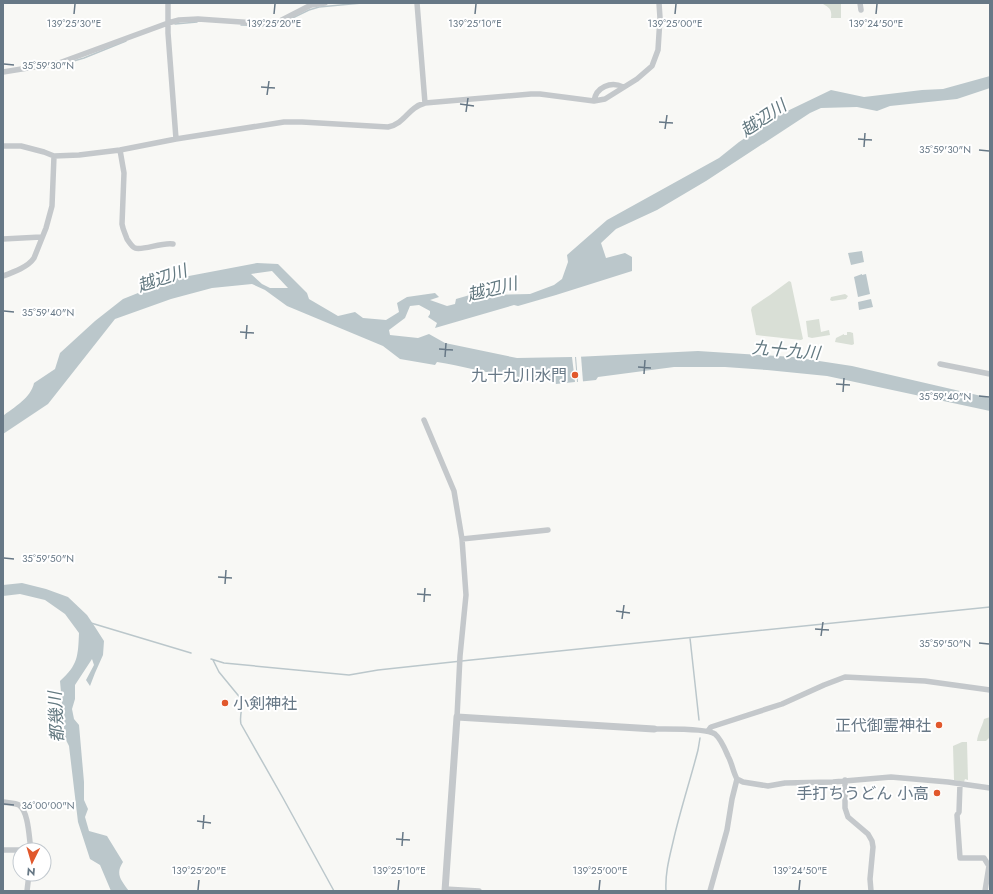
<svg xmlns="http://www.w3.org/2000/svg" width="993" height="894" viewBox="0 0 993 894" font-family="Jost,'Noto Sans JP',sans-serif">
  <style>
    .green { fill: #d9dfd6 }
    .water { fill: #bbc7cb; fill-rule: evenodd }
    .pier { fill: #f8f8f5 }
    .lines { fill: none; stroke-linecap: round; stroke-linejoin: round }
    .stream { stroke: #bbc7cb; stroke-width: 1.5 }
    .minor { stroke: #c4c8cb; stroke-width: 5.5 }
    .tertiary { stroke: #c4c8cb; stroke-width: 7 }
    .ticks { fill: none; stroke: #677886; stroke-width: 1.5 }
    .poi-dot { fill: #e1582c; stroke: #fff; stroke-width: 1.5 }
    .labels { text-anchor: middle; stroke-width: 4; stroke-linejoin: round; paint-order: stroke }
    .poi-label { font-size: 16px; fill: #677886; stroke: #fff; text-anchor: end }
    .water-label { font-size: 17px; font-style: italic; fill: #637981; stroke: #fff }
    .ticks-label { font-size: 10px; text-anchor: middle; fill: #677886; stroke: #fff; stroke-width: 4; stroke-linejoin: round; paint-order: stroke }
  </style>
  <rect width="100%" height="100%" fill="#f8f8f5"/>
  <path class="green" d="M823 3H841V18H831C832 10 830 8 823 4Z
    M789 281 791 282 803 339 801 340 756 335 751 310 752 307 770 295Z
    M845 294 848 296 846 299 832 301 830 300 831 297Z
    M819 319 821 332 829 330 830 335 812 338 808 337 806 321Z
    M847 332H850L853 333 854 344 852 345 835 342 836 338 844 334V335H847Z
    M990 717V737L986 741H977C978 733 982 727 984 719Z
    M962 742H967L968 780 965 779 964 782 954 780 953 746Z"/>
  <path class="water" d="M990 76V88L957 99 890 106 877 111 857 107 821 108 810 113 706 181 657 210 616 229 601 243 606 258 625 253 632 257V271L556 295 518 306 514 305 435 328 437 323 428 317 430 314V311L419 305 410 306 405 318 389 330 390 335 418 338 429 334 445 343 517 358 572 357 575 382 556 384 554 378C515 382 475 368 437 362L435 365 400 359 383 346 287 306 265 290 252 284 212 288 171 299 115 319 48 404 3 434V416C14 407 31 398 34 383L55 369 60 353 95 321 123 299 173 279 257 263 278 264 307 293 309 299 338 316 355 312 363 318 386 320 399 312 397 303 407 297 435 293 439 297 430 300 447 306 455 304 456 299 487 290 485 295 530 294 554 285 562 279 568 262 567 255 607 220 719 158 739 142 779 115 831 90 864 97 922 90 943 89ZM272 271 288 288H270L262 284 251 274Z
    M862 251 864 262 851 265 848 253Z
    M862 274V275L866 274 870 294 858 297 854 277Z
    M871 299 873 307 859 310 858 302Z
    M698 351 793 357 852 366 990 398V411L827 376 767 370 725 367H674L598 377 596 380 577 382 575 357Z
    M22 583 46 589 68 597 87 615 95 627 104 641 103 655 95 673 90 686 86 680 94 665 92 659 75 685V699L72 709 74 719 79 725 84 782V800L88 809 85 817 89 831 107 836 123 862C115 874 121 880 129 891H111L100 865 90 859 78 822 69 746 65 738 60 681C78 665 78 656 79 633L65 614 45 600 20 594 3 596V585Z"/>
  <path class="pier" d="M576 356H581L583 382H578Z"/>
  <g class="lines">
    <path class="stream" d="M175 24 197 22
      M241 25 267 26
      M278 25 309 10 319 7 362 3
      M60 65 84 58 126 41
      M91 623 191 653
      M690 638 699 720
      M211 659 224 663 349 675 378 670 471 660 990 607
      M213 660 219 672 242 700C243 708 239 716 241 724L283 798 334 891
      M666 891C665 874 669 859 673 842 680 811 690 781 698 750L700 738"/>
    <path class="minor" d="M168 3V33L176 139
      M417 3 425 103
      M860 3 861 10
      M3 72 59 63 168 23 179 20 198 19 270 24 278 22 311 5 325 3
      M594 101C596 87 611 81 623 87
      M3 146H21L44 152 54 156 79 155 120 150 176 139 284 122H302L388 127C406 123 407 108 425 103L531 94H540L594 101 605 99 637 79 652 66 658 50 660 18 659 3
      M120 150 124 173 122 224C123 230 125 233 127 239 129 242 132 247 135 248 142 251 162 242 173 244
      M3 239 41 237
      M3 276C14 272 28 267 34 258L46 228 52 206 54 156
      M940 364 990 374
      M424 420 454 491 462 539 466 595 460 656 457 717
      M462 539 548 530
      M654 729C667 729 707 728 715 734 721 739 725 749 728 756 732 763 733 772 737 779L743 782 768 786 785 783 833 782 891 777 948 782 990 788
      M708 731 711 727 782 704 824 685 845 677 925 681 990 690
      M845 780V808L848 817 868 834 872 841 873 847 870 879 871 891
      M960 784 959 812 957 815 960 858H984L989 866 985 891
      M3 802C8 803 15 803 19 805 29 812 29 839 31 850
      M3 850H20
      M445 889 479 891
      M27 891 29 874
      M710 891 727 830 732 799 737 779"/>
    <path class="tertiary" d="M445 891 457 717 654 729"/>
  </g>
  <path class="ticks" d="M74 14 75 4M274 14 275 4M475 14 476 4M675 14 676 4M876 14 877 4M4 64 14 65M261 87 275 88M267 95 269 81M460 104 474 106M466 112 468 98M659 122 673 123M665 129 667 115M858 139 872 140M864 147 865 133M979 150 989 151M4 311 14 312M240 332 254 333M246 339 247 325M439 349 453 350M445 357 446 343M638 367 651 368M644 374 645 360M836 384 850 385M843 392 844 378M979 396 989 397M4 558 14 559M218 577 232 578M225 584 226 570M417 594 431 595M424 602 425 588M616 611 630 613M622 619 624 605M815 629 829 630M821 636 823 622M979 643 989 644M4 804 14 805M197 821 211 823M203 829 204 815M396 839 410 840M402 846 403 832M198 890 199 880M398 890 399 880M599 890 600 880M799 890 800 880"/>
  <g class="poi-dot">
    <circle cx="575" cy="375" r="4"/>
    <circle cx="225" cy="703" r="4"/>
    <circle cx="939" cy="725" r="4"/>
    <circle cx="937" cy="793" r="4"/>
  </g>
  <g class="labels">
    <g class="poi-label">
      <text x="567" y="381">九十九川水門</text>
      <text x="233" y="709" text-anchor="start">小剣神社</text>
      <text x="931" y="731">正代御霊神社</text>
      <text x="929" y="799">手打ちうどん 小高</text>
    </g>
    <g class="water-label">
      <text transform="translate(763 118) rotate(-34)" y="6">越辺川</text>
      <text transform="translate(162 278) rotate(-19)" y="6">越辺川</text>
      <text transform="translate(492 289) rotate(-14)" y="6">越辺川</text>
      <text transform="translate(786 350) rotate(5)" y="6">九十九川</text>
      <text transform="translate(56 717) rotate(-93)" y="6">都幾川</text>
    </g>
  </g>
  <g class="ticks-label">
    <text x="274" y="27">139°25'20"E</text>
    <text x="475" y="27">139°25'10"E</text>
    <text x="675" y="27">139°25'00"E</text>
    <text x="876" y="27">139°24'50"E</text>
    <text x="74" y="27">139°25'30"E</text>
    <text x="48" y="69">35°59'30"N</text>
    <text x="945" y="153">35°59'30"N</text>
    <text x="48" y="316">35°59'40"N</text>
    <text x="945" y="400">35°59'40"N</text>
    <text x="48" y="562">35°59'50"N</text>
    <text x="945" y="647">35°59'50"N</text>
    <text x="48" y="809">36°00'00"N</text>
    <text x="199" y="874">139°25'20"E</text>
    <text x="399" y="874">139°25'10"E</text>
    <text x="600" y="874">139°25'00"E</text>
    <text x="800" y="874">139°24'50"E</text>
  </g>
  <rect width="993" height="894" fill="none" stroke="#677886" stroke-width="8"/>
  <g transform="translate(32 862) rotate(185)"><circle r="19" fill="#ffffff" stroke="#c2c9cf"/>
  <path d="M0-3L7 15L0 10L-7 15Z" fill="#e1582c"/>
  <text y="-6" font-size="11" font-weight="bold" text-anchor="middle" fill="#677886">N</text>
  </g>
</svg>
